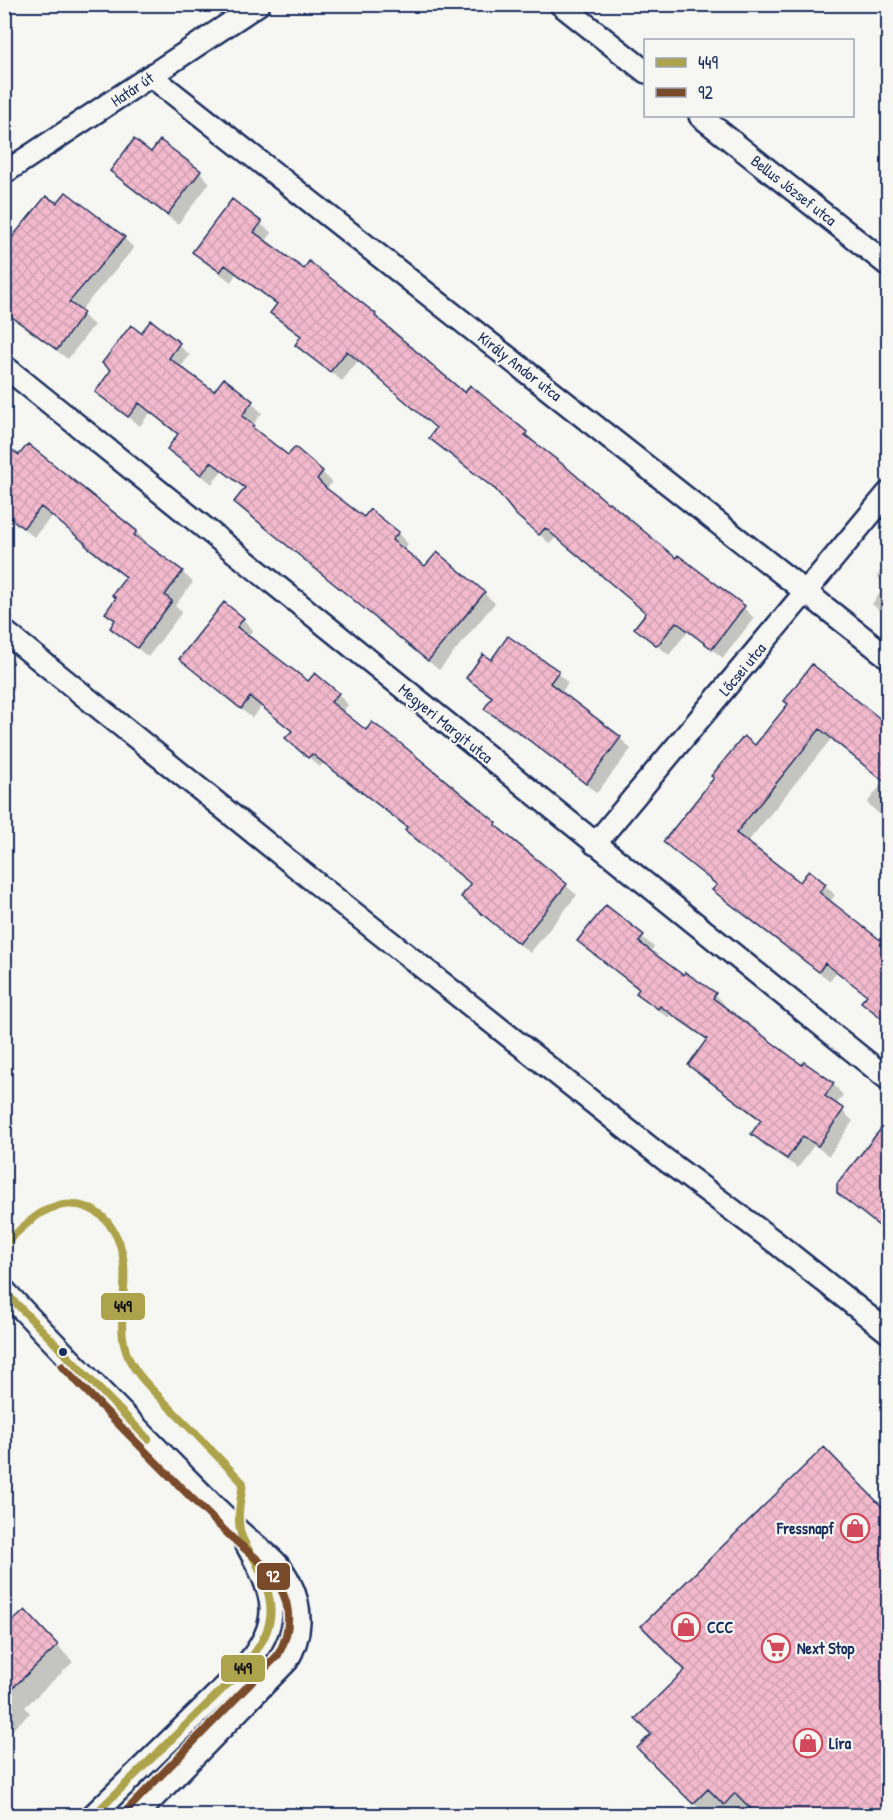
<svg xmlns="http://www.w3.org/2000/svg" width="893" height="1820" viewBox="0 0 893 1820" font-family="'Patrick Hand',sans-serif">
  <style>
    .shadow { fill: #0003 }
    .building { fill: url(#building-cross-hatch); stroke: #1b2f5e; stroke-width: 1.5 }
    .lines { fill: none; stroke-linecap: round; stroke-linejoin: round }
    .minor-casing { stroke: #1b2f5e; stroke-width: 26 }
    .minor { stroke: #f6f6f2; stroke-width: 21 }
    .bus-1-casing { stroke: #f6f6f2; stroke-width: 12 }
    .bus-2-casing { stroke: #f6f6f2; stroke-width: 12 }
    .bus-1 { stroke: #ada34c; stroke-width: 8 }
    .bus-2 { stroke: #7a4b2a; stroke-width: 8 }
    .bus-dot { fill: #1b2f5e; stroke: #f6f6f2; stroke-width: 2 }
    .labels { text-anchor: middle; stroke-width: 4.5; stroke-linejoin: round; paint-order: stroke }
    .street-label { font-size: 16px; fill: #1b2f5e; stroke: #f6f6f2 }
    .poi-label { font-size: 16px; font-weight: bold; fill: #1b2f5e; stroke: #f6f6f2; text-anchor: start }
    .line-badge { stroke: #f6f6f2; stroke-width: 2 }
    .badge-label { font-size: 16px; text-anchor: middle; font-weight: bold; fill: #fff }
    .pale-badge-label { font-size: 16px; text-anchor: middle; font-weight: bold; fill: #111 }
  </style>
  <defs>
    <pattern id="building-cross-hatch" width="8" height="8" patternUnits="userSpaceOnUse" patternTransform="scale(1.5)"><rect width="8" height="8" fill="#f3bacd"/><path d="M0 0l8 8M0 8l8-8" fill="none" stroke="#d0a0b2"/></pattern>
  </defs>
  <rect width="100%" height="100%" fill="#f6f6f2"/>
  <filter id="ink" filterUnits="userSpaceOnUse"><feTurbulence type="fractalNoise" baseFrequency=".0167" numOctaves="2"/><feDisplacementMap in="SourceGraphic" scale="12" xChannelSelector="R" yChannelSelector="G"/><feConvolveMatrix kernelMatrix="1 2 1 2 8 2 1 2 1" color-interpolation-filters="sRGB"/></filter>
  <g filter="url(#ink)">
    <path class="shadow" d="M151 154 200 172 210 183 178 224 122 182 112 171Z
      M232 201 272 233 265 242 304 271 375 315 465 395 471 387 526 433 537 444 535 445 676 560 679 557 744 608 754 618 723 658 688 631 669 655 636 628 647 614 556 537 550 544 529 525 503 497 431 437 438 429 358 361 342 381 297 344 302 338 272 312 277 305 236 274 231 282 204 262 194 251Z
      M124 238 134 248 79 312 94 325 68 359 4 313V251Z
      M151 322 190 355 180 368 214 393 252 403 262 413 252 426 289 457 322 472 332 482 326 490 364 519 398 533 408 544 403 551 425 568 437 554 495 603 439 670 247 512 246 489 222 471 212 484 169 449 179 436 150 413 140 426 107 402 97 391Z
      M4 446 136 532 147 542 145 544 182 572 193 582 175 606 182 612 148 657 112 627 116 622 107 613 117 598 127 578 97 556 87 545 52 516 34 537 4 513Z
      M888 561V618L872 604 886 585 877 576Z
      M243 619 253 630 247 637 308 683 338 694 348 705 342 712 366 732 398 743 496 824 507 834 506 835 577 895 530 953 463 897 472 885 417 841 407 830 408 828 323 763 320 767 298 748 293 732 262 706 252 718 181 659Z
      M491 662 558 673 568 683 561 693 620 738 631 749 597 793 529 741 497 720 486 709 493 699 468 678Z
      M789 704 886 725 888 727V822L867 803 884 781 831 739 747 843 800 885H825L835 895 830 902 882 943 888 934V1024L863 1002 868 996 837 972 830 981 725 900 715 890 718 886 665 842 755 747Z
      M606 907 654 947 650 952 683 977 715 994 725 1005 723 1008 803 1067 833 1084 843 1095 836 1105 853 1121 829 1156 814 1145 798 1168 763 1145 753 1134 762 1122 700 1075 690 1065 708 1041 671 1015 669 1018 648 1003 638 993 640 991 579 941Z
      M879 1135 888 1143V1234L839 1192Z
      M824 1449 888 1514V1816H759L756 1813 753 1816H736L729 1808 722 1816H706L639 1748 653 1734 687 1670Z
      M40 1627 73 1662 25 1707 30 1713 4 1737V1631Z"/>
    <path class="building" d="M134 139 151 152 160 140 201 171 167 215 110 171Z
      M66 192 125 237 69 302 84 313 57 350 4 311V247L46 196 57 203Z
      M232 199 262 222 254 232 304 269 309 261 376 314 375 316 465 393 470 385 527 432 525 435 565 466 608 503 609 502 676 558 678 555 745 606 712 649 676 622 657 646 634 628 646 613 545 528 539 535 516 515 496 490 429 438 436 428 347 351 330 372 295 345 301 336 270 313 277 304 225 265 220 272 192 252Z
      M151 320 180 343 169 358 214 391 224 378 253 401 242 416 254 425 252 427 288 455 295 447 323 471 317 479 326 488 364 517 370 509 399 532 392 540 425 566 437 552 485 592 428 661 234 502 245 488 211 462 201 475 167 449 178 434 139 403 128 417 95 392 111 370 102 363 131 325 141 333Z
      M4 444 19 455 28 444 137 531 134 535 183 571 165 595 172 601 137 648 110 628 115 620 105 613 116 598 112 595 126 577 85 545 86 544 41 507 23 528 4 513Z
      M224 602 244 618 237 627 308 681 315 673 339 693 331 702 366 730 372 722 399 742 497 823 495 825 567 884 519 944 461 897 471 884 405 830 407 827 312 754 308 758 285 738 292 731 250 697 241 709 179 659Z
      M508 636 559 671 550 683 621 737 586 784 517 731 484 709 492 697 466 678 483 654 491 660Z
      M812 664 888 725V785L820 729 736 833 800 882 809 870 826 884 819 892 888 946V1023L861 1002 867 995 825 963 819 972 712 890 717 885 663 842 714 778 711 776 744 736 755 745 788 704 784 701Z
      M606 905 644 935 639 942 683 975 685 972 716 993 713 998 802 1065 804 1062 834 1083 825 1096 844 1109 818 1146 803 1136 787 1159 751 1134 761 1120 688 1065 707 1039 660 1006 658 1009 636 993 639 989 577 941Z
      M888 1120V1233L837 1193V1184Z
      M824 1447 888 1513V1815H757L735 1793 724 1805 708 1789 693 1804 637 1748 651 1734 635 1719 685 1670 641 1626Z
      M25 1610 58 1645 4 1696V1629Z"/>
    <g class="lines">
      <g class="minor-casing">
        <path id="minor" d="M560 4 646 72
          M151 76 888 657
          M700 116 888 265
          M4 173 259 4
          M4 366 888 1079
          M4 631 316 883 663 1158 775 1242 888 1332
          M595 844 888 493
          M4 1290C74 1365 146 1437 217 1509 225 1516 232 1525 240 1532 258 1549 279 1559 290 1583 303 1609 302 1636 287 1661L136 1816
          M92 1816 241 1671C286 1619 275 1596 244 1540"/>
      </g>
      <use href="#minor" class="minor"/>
      <g class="bus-1-casing">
        <path id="bus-1" d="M4 1245C27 1223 50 1196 86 1207 97 1211 107 1219 113 1230 139 1272 110 1318 129 1359 139 1379 158 1395 173 1411 197 1435 220 1459 243 1483 241 1499 236 1518 241 1534 244 1544 251 1553 256 1562 280 1611 274 1630 241 1671L93 1816
          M4 1291 148 1439"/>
      </g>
      <g class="bus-2-casing">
        <path id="bus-2" d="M62 1366C116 1422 171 1478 227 1533 245 1551 270 1565 281 1589 292 1611 290 1633 278 1655L128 1809"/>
      </g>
      <use href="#bus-1" class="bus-1"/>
      <use href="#bus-2" class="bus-2"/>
    </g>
  </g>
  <defs>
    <g id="shop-ring" transform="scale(1.5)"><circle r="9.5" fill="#f6f6f2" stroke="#d1495b" stroke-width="1.5"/><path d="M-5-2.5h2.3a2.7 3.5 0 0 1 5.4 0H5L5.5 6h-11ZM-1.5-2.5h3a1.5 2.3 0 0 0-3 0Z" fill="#d1495b"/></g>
    <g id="supermarket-ring" transform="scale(1.5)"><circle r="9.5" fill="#f6f6f2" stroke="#d1495b" stroke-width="1.5"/><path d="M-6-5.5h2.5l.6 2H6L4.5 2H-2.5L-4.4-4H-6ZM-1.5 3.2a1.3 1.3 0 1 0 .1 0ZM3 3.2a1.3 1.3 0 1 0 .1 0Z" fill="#d1495b"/></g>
  </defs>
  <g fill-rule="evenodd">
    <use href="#shop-ring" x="855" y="1528"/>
    <use href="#shop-ring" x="686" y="1627"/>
    <use href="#supermarket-ring" x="776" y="1648"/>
    <use href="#shop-ring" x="808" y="1743"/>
  </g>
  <circle class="bus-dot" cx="63" cy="1352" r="5"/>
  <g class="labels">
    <g class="street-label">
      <text transform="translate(132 89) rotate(-34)" y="6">Határ út</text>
      <text transform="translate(794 190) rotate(38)" y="6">Bellus József utca</text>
      <text transform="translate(520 366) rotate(38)" y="6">Király Andor utca</text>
      <text transform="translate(742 669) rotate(-50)" y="6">Lőcsei utca</text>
      <text transform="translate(446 723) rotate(39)" y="6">Megyeri Margit utca</text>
    </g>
    <g class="poi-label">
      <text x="834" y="1534" text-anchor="end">Fressnapf</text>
      <text x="707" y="1633">CCC</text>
      <text x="797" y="1654">Next Stop</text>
      <text x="829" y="1749">Líra</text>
    </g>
  </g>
  <g class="line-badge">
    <rect x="100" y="1292" width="46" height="29" rx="6" fill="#ada34c"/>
    <rect x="256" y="1562" width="35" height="29" rx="6" fill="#7a4b2a"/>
    <rect x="220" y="1654" width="46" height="29" rx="6" fill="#ada34c"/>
  </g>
  <g class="badge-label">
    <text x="273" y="1582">92</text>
  </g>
  <g class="pale-badge-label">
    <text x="123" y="1312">449</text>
    <text x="243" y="1674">449</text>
  </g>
  <rect width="893" height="1820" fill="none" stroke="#f6f6f2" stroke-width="24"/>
  <rect x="12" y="12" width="869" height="1796" fill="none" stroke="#1b2f5e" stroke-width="2" filter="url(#ink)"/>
  <rect x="644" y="39" width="210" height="78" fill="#f6f6f2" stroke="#9ea6b7" stroke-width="1.5"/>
  <rect x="656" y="58" width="30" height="9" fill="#ada34c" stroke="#9ea6b7" stroke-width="1.5"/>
  <text x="698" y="69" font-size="18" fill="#1b2f5e">449</text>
  <rect x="656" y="88" width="30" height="9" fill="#7a4b2a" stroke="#9ea6b7" stroke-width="1.5"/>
  <text x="698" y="99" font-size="18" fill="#1b2f5e">92</text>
</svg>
